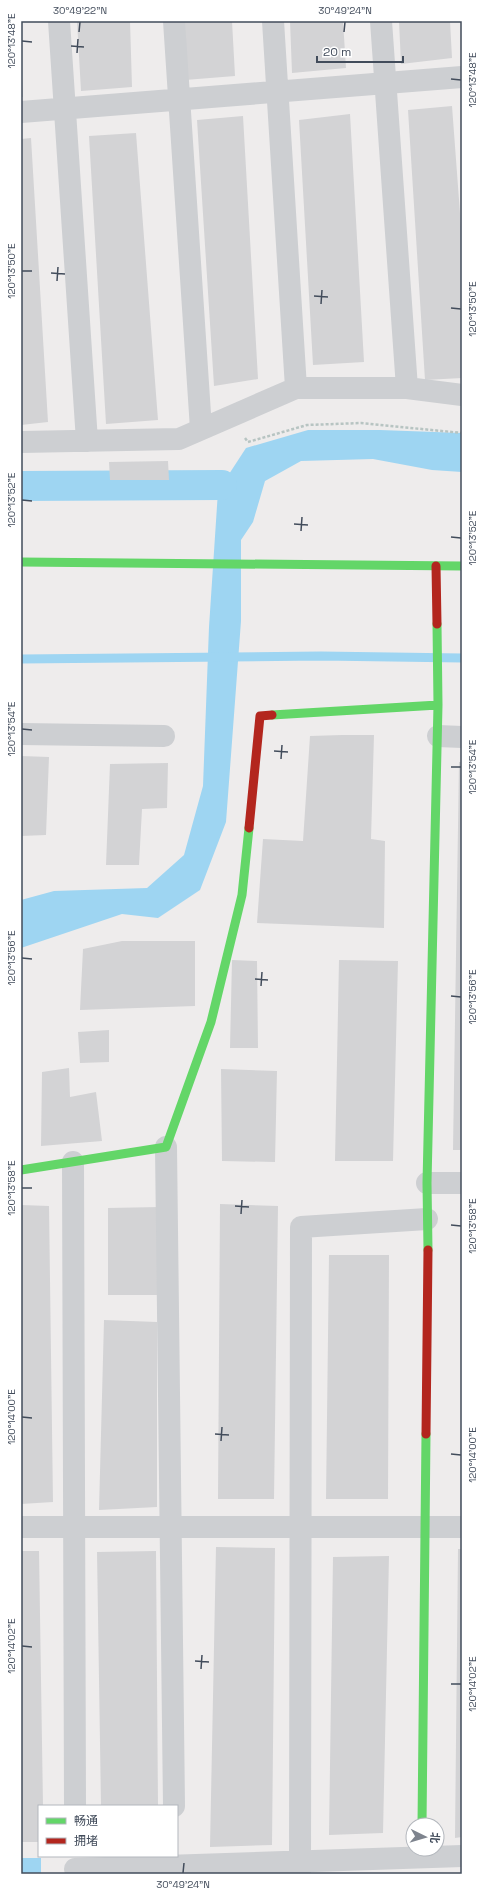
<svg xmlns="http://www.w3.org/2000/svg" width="483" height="1895" viewBox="0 0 483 1895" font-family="'Space Grotesk','Noto Sans SC',sans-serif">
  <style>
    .water { fill: #9ed5f2 }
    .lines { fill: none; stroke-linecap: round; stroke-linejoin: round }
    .stream { stroke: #9ed5f2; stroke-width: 9 }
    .canal { stroke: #9ed5f2; stroke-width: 30 }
    .building { fill: #d3d3d5 }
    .path { stroke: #b7c4c2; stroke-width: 2.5; stroke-dasharray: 3 2; stroke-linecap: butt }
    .street { stroke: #cdcfd2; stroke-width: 22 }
    .fast { stroke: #63d668; stroke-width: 9 }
    .jam { stroke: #b3261e; stroke-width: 9 }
    .ticks { fill: none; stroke: #424c5b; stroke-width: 1.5 }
    .neatline { fill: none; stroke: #424c5b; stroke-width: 1.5 }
    .ticks-label { font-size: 10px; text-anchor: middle; fill: #424c5b }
  </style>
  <rect width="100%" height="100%" fill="#eeecec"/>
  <path class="water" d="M308 430H380L462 433V472L432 470 373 459 301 461 265 481 253 522 241 540V621L226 822 200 890 158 918 122 914 21 948V900L54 891 147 888 184 855 203 786 209 627 218 491 246 448Z
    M21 1858H41V1874H21Z"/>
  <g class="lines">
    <path class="stream" d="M21 659 321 656 462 658"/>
    <path class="canal" d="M21 486 222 485"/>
  </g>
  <path class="building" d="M77 21H130L132 87 81 91Z
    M182 21H232L235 76 185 80Z
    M290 21H343L346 68 292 73Z
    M399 21H450L452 58 401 64Z
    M22 79 23 97H21V80Z
    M452 106 462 240V378L425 380 408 110Z
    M350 114 364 362 313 365 299 120Z
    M243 116 258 379 214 386 197 120Z
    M136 133 158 420 106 424 89 136Z
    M31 138 48 422 21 425V139Z
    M168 461 169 480H110L109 462Z
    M342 735H374L371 839 385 841 384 928 257 923 263 839 303 841 310 736Z
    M21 756 49 757 46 835 21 836Z
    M459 762H462V1150H453Z
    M168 763 167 808 142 809 139 865H106L110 764Z
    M122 941H195V1006L80 1010 83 949Z
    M232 960 257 961 258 1048H230Z
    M339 960 398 961 393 1161H335Z
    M109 1030V1062L80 1063 78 1032Z
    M69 1068 70 1097 96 1092 102 1141 41 1146 42 1072Z
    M221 1069 277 1071 275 1162 222 1161Z
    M220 1204 278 1206 274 1499H218Z
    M21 1205 49 1206 53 1502 21 1504Z
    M160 1207 158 1295H108V1208Z
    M329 1255H389L388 1499H326Z
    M104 1320 157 1322V1507L99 1510Z
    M461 1438 462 1510H460Z
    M216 1547 275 1548 272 1845 210 1847Z
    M458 1549H462V1837L455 1838Z
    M21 1551H39L43 1806H39V1842H21Z
    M156 1551 158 1806H101L97 1552Z
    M389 1556 383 1833 329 1835 333 1557Z"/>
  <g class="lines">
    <path class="path" d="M245 438 248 442 307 425 361 423 462 433"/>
    <path class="street" d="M59 21 87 441
      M174 21 201 429
      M273 21 296 388
      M381 21 407 388
      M21 112 462 77
      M21 442 179 439 296 388H407L462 395
      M21 734 164 736
      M438 736 462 737
      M166 1147 174 1806
      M73 1162 75 1806
      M427 1183H462
      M21 1527H462
      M75 1869 462 1856
      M300 1874 301 1227 427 1219"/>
    <path class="fast" d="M21 562 462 566
      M272 715 438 705 437 624
      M21 1170 166 1147 211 1022 242 895 249 828
      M428 1250 427 1183 438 705
      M422 1825 426 1434"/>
    <path class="jam" d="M436 566 437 624
      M249 828 260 716 272 715
      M426 1434 428 1250"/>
  </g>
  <path class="ticks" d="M79 32 80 22M344 32 345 22M22 41 32 42M71 46 84 47M77 53 78 39M451 79 461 80M22 271H32M51 273 65 274M57 281 58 267M314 296 328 297M321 304 322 290M451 308 461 309M22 500 32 501M294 524 308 525M301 531 302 517M451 537 461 538M22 729 32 730M274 751 288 752M281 759 282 745M451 767H461M22 958 32 959M255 979 268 980M261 986 262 972M451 996 461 997M22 1188H32M235 1206 249 1207M241 1214 242 1200M451 1225 461 1226M22 1417 32 1418M215 1434 229 1435M221 1441 222 1427M451 1454 461 1455M22 1646 32 1647M195 1661 209 1662M201 1669 202 1655M451 1684H461M183 1873 184 1863"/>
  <rect width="483" height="1895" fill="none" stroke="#ffffff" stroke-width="44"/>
  <rect x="38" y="1805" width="140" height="52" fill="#ffffff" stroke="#b3b7bd"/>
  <rect x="46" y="1818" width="20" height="6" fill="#63d668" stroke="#b3b7bd"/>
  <text x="74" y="1825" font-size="12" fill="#424c5b">畅通</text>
  <rect x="46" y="1838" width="20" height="6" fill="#b3261e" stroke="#b3b7bd"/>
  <text x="74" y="1845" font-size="12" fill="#424c5b">拥堵</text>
  <g transform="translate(425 1837) rotate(95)"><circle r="19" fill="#ffffff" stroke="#b3b7bd"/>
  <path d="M0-3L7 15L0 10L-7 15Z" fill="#7e848e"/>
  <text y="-6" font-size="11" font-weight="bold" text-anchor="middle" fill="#424c5b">北</text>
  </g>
  <path d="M317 56v6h86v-6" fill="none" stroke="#424c5b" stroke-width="2"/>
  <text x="323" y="56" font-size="12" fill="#424c5b" stroke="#ffffff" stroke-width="3" paint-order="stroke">20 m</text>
  <rect x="22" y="22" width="439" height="1851" class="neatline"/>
  <g class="ticks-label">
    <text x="80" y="14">30°49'22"N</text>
    <text x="345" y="14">30°49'24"N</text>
    <text transform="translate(11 41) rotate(-90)" y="4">120°13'48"E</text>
    <text transform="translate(472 80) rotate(-90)" y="4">120°13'48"E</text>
    <text transform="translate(11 271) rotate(-90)" y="4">120°13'50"E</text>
    <text transform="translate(472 309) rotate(-90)" y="4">120°13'50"E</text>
    <text transform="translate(11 500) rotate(-90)" y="4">120°13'52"E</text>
    <text transform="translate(472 538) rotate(-90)" y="4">120°13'52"E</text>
    <text transform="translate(11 729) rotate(-90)" y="4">120°13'54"E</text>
    <text transform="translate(472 767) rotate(-90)" y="4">120°13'54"E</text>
    <text transform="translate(11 958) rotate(-90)" y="4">120°13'56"E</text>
    <text transform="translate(472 997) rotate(-90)" y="4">120°13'56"E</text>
    <text transform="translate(11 1188) rotate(-90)" y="4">120°13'58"E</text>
    <text transform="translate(472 1226) rotate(-90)" y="4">120°13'58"E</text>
    <text transform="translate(11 1417) rotate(-90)" y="4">120°14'00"E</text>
    <text transform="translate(472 1455) rotate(-90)" y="4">120°14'00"E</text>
    <text transform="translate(11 1646) rotate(-90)" y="4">120°14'02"E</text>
    <text transform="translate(472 1684) rotate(-90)" y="4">120°14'02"E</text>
    <text x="183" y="1888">30°49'24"N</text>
  </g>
</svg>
